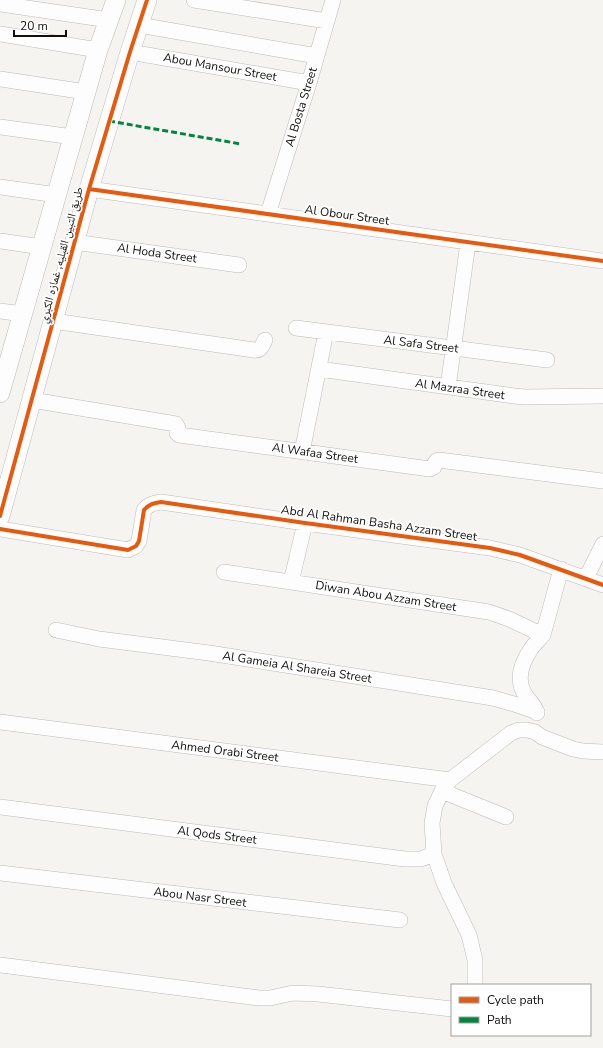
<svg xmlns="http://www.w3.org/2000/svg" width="603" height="1048" viewBox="0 0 603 1048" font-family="'Nunito Sans','Noto Naskh Arabic',sans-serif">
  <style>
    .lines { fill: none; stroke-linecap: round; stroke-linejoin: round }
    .minor-casing { stroke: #bdbbb9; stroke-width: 16 }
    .tertiary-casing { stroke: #bdbbb9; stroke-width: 20 }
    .minor { stroke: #fefdfd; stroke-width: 15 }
    .tertiary { stroke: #fefdfd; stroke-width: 19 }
    .quiet { stroke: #00873e; stroke-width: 3; stroke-dasharray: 6 3; stroke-linecap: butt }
    .cycleway-casing { stroke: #fff; stroke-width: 6 }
    .cycleway { stroke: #e8590c; stroke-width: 4 }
    .labels { text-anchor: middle; stroke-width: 3.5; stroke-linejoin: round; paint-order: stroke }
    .street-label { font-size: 12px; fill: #100f0d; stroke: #fff }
  </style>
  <rect width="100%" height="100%" fill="#f6f4f1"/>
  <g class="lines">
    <g class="minor-casing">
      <path id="minor" d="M194 0 327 21
        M0 4 109 20
        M139 25 317 56
        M0 34 98 50
        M130 52 309 83
        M0 79 86 92
        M0 127 73 137
        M0 187 57 195
        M89 189 603 261
        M268 214 309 83 333 0
        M0 241 42 247
        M74 242 239 265
        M0 311 22 314
        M53 321 254 350C261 351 262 346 265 340
        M296 328 547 360
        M319 369 514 396 525 397 603 396
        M448 387 468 243
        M32 400 176 424 178 428 177 433 179 435 430 469 434 467C435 463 435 460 439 460L603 481
        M302 452 326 332
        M0 529 128 550 136 546 139 541 144 510C149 504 154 503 161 502L305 523 490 548 520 555 603 585
        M224 572 489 612 509 619 543 635
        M586 578 603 544
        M291 582 305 523
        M56 630 99 639 209 653 493 698 514 704 537 712
        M537 713C535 705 528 700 524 693 516 678 522 662 531 649 534 644 539 640 543 635L561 569
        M0 722 450 780
        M442 791 506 817
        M0 807 405 859H421L434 854
        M0 873 400 920
        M0 965 259 998H270L293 993 318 994 452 1009
        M475 985V960L469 935 444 883 434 854 432 823 435 806 442 791 450 780 511 733 519 730H527L535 732 542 737 573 749 583 751 603 752"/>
    </g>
    <g class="tertiary-casing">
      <path id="tertiary" d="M0 393 98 50 116 0
        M0 516 89 189 130 52 147 0"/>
    </g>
    <use href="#minor" class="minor"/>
    <use href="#tertiary" class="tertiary"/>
    <path class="quiet" d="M109 121 241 144"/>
    <g class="cycleway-casing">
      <path id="cycleway" d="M89 189 603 261
        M0 516 89 189 130 52 147 0
        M0 529 128 550 136 546 139 541 144 510C149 504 154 503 161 502L305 523 490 548 520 555 603 585"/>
    </g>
    <use href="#cycleway" class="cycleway"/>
  </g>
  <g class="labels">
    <g class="street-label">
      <text transform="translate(220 67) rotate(10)" y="4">Abou Mansour Street</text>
      <text transform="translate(301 107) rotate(-73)" y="4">Al Bosta Street</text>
      <text transform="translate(347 215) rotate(8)" y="4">Al Obour Street</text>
      <text transform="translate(157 253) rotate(8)" y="4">Al Hoda Street</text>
      <text transform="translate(61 255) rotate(-75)" y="4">طريق التبين القبليه, غمازه الكبري</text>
      <text transform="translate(421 344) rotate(7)" y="4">Al Safa Street</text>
      <text transform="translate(460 389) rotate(8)" y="4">Al Mazraa Street</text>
      <text transform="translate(315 453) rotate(8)" y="4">Al Wafaa Street</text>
      <text transform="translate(379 523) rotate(8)" y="4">Abd Al Rahman Basha Azzam Street</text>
      <text transform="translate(386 596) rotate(9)" y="4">Diwan Abou Azzam Street</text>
      <text transform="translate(297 667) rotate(9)" y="4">Al Gameia Al Shareia Street</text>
      <text transform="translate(225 751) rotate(7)" y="4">Ahmed Orabi Street</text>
      <text transform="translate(217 835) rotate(7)" y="4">Al Qods Street</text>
      <text transform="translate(200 897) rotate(7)" y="4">Abou Nasr Street</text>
    </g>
  </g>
  <rect x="451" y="984" width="140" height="52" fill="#ffffff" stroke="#9f9f9e"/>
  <rect x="459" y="997" width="20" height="6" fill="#e8590c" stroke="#9f9f9e"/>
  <text x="487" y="1004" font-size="12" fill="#100f0d">Cycle path</text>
  <rect x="459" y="1017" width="20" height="6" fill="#00873e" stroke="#9f9f9e"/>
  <text x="487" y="1024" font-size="12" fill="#100f0d">Path</text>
  <path d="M14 30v6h52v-6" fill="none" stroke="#100f0d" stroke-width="2"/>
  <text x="20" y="30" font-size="12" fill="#100f0d" stroke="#ffffff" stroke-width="3" paint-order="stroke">20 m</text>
</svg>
